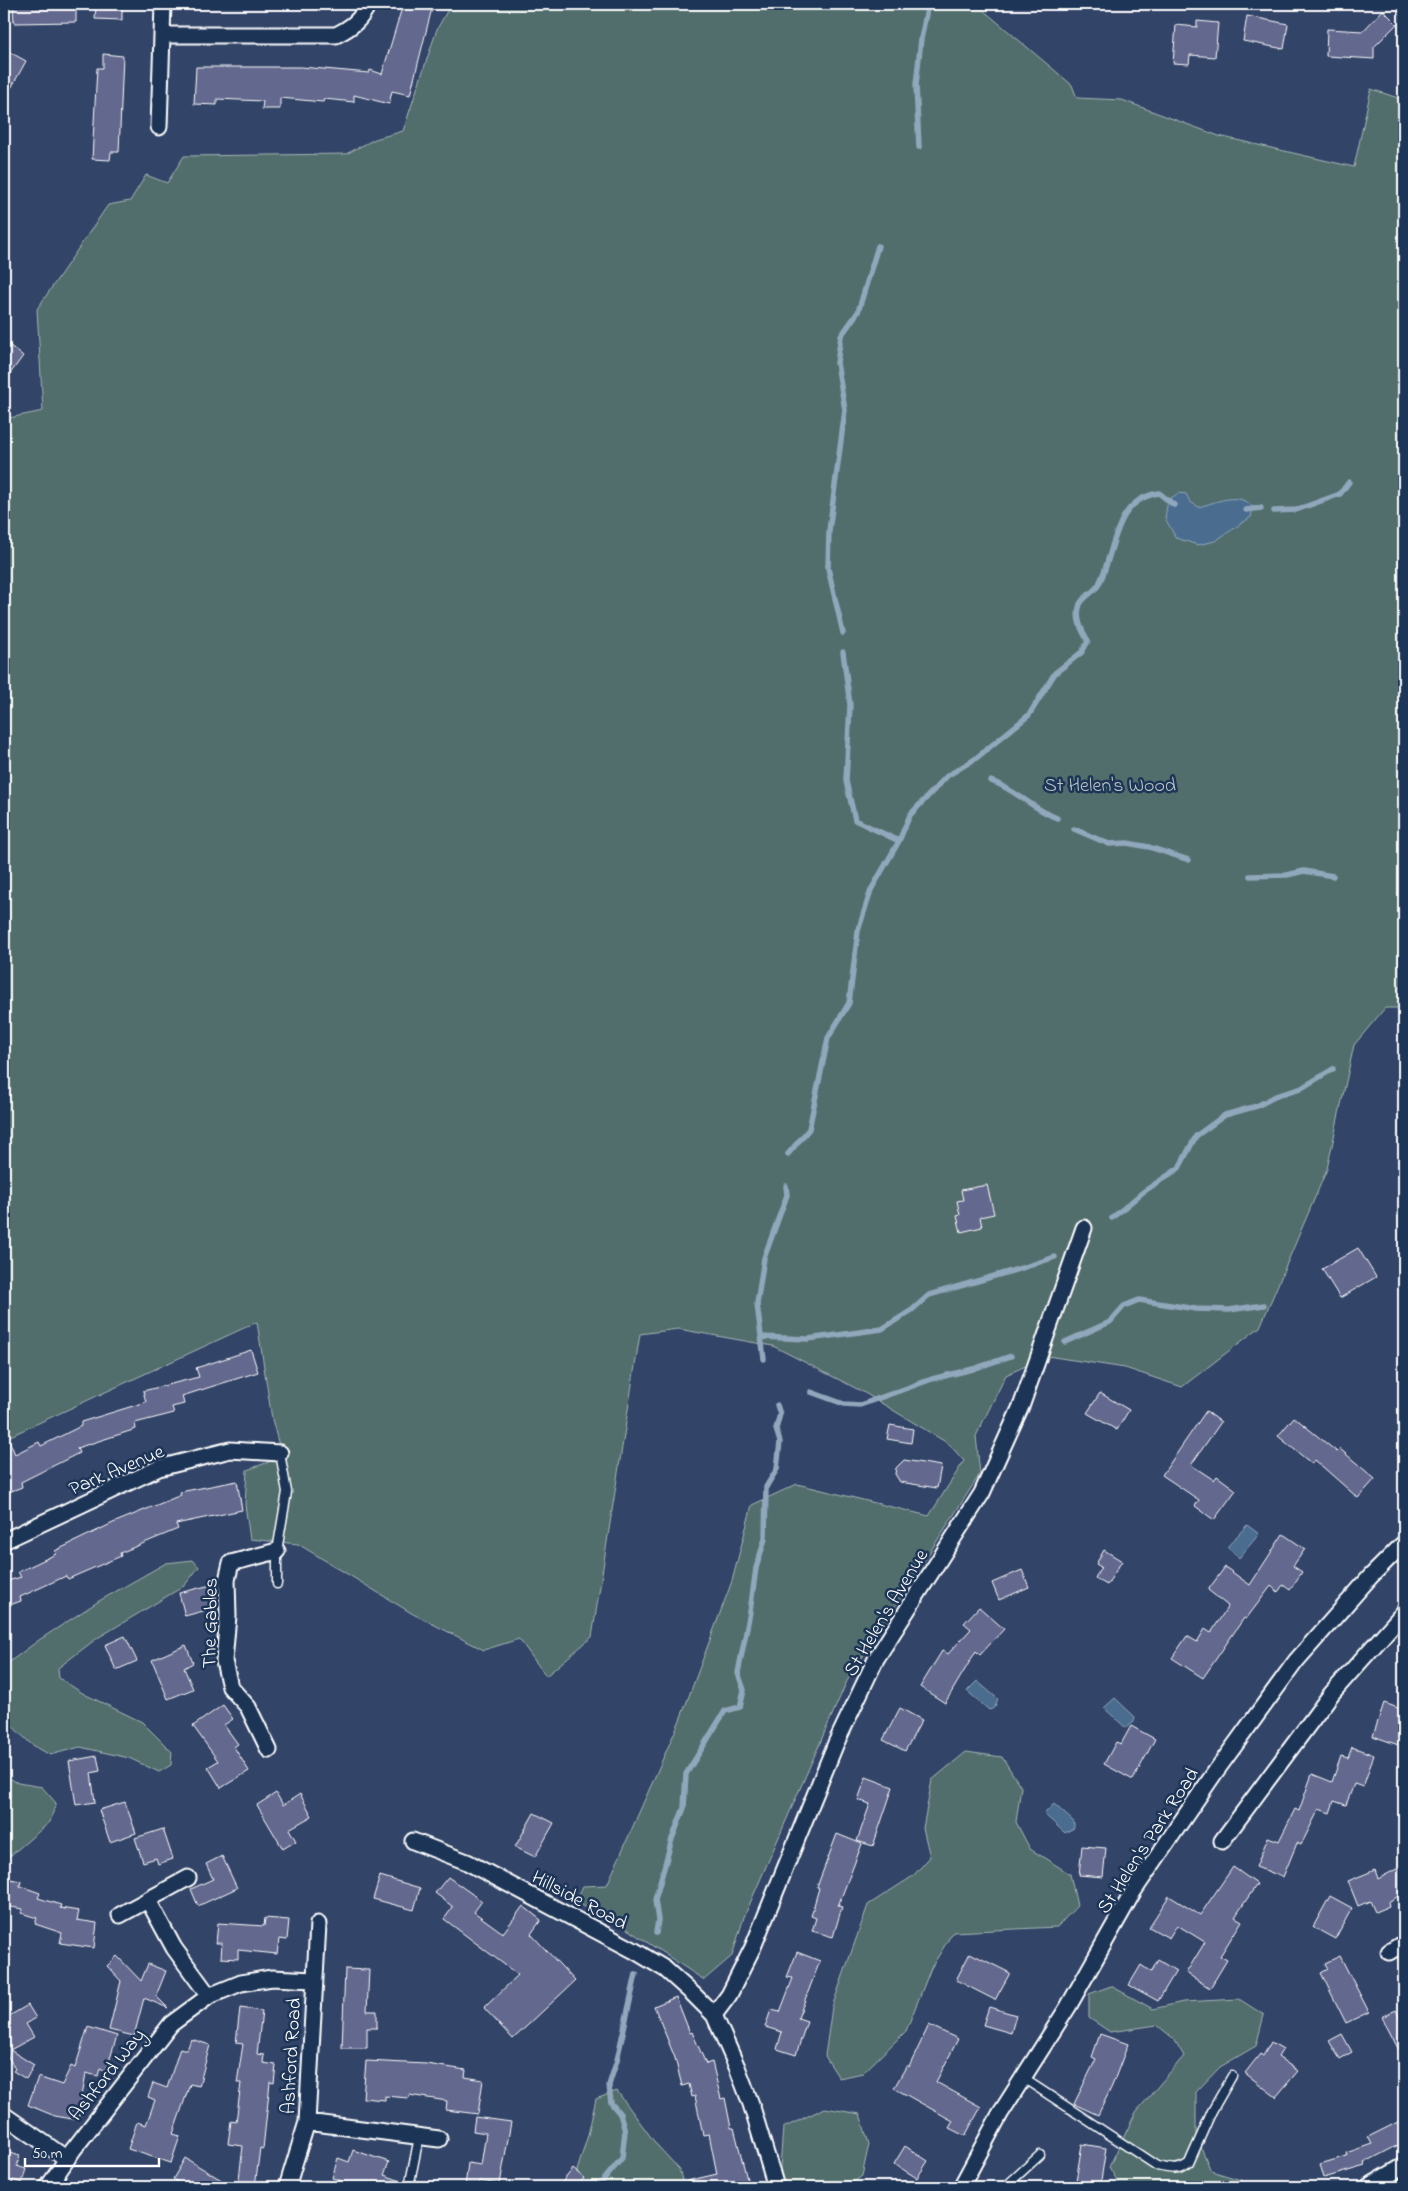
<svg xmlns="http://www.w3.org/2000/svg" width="1408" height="2191" viewBox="0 0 1408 2191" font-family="'Indie Flower',sans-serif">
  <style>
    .green { fill: #516e6c; stroke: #a8b6b6 }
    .water { fill: #486c8f; stroke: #91a7bc }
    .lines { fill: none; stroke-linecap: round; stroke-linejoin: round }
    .stream { stroke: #91a7bc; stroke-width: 5.5 }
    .building { fill: #63688e; stroke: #fff }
    .lane-casing { stroke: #fff; stroke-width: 11 }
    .street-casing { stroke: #fff; stroke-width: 19 }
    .lane { stroke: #1d3557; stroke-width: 8 }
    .street { stroke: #1d3557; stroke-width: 15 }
    .labels { text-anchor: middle; stroke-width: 5; stroke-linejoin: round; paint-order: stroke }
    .park-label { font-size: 20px; fill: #b9c5c4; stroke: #1d3557 }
    .street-label { font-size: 20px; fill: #fff; stroke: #1d3557 }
  </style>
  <rect width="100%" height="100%" fill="#324468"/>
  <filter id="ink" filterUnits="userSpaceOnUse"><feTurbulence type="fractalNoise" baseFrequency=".02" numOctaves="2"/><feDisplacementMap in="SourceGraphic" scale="10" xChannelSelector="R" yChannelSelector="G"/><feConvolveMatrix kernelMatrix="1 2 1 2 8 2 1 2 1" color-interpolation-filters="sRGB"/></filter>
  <g filter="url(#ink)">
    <path class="green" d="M451 4H976L1072 85 1077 98 1122 100 1219 136 1354 167 1371 89 1404 100V1008H1385L1354 1045 1327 1169 1260 1327 1182 1387 1125 1368 1047 1356 1006 1375 976 1436 980 1474 847 1681 744 1917 732 1956 704 1980 621 1925 575 1902 583 1886 607 1885 680 1720 732 1581 752 1505 797 1484 929 1516 964 1461 949 1444 863 1392 773 1346 678 1329 640 1334 592 1637 546 1676 519 1639 484 1650 413 1614 298 1544 250 1539 245 1505 247 1470 282 1457 272 1419 257 1322 4 1439V419L43 411 37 309 108 205 130 201 146 175 167 183 184 156 346 154 375 139 403 131 437 29Z
      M193 1560 199 1567 184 1586 96 1639 58 1668 59 1678 84 1694 142 1722 172 1752 171 1765 159 1772 129 1758 80 1747 50 1755 31 1744 9 1723 4 1724V1666L39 1640 99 1601 166 1563Z
      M966 1752 1002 1757 1021 1787 1016 1822 1030 1849 1070 1874 1077 1906 1057 1927 953 1932 931 1968 906 2031 863 2073 839 2078 825 2056 832 2007 868 1905 913 1876 930 1857 923 1828 932 1780Z
      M4 1775 18 1783 42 1787 56 1803 50 1822 4 1861Z
      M1111 1986 1153 2009 1183 2002 1239 1999 1264 2015 1256 2046 1220 2067 1196 2092V2135L1211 2171 1241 2180 1245 2187H1121L1109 2167 1136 2112 1184 2056 1174 2039 1157 2025 1110 2032 1089 2018V1994Z
      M617 2091 656 2144 679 2169 684 2187H572L588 2135 596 2099Z
      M825 2108 860 2114 869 2144 862 2176 847 2187H784L780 2167 783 2128Z"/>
    <path class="water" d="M1179 493 1186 494 1190 502 1199 507C1217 502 1238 491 1253 507L1251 517 1215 541 1198 545 1176 538 1165 518 1168 500Z
      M1247 1525 1259 1534 1239 1558 1227 1547Z
      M977 1681 998 1699C995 1705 997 1708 989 1710L967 1691Z
      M1115 1698 1135 1717 1134 1722 1126 1728 1104 1708Z
      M1054 1804 1074 1822V1828L1065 1833 1044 1814Z"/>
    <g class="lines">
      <path class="stream" d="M919 147 916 85 921 39 928 4
        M1246 510 1261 508
        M1274 511 1296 510 1340 494 1349 482
        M843 633 828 568 829 531 845 410 837 363 841 336 858 312 878 246
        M843 652 850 705 846 781 855 820 899 841
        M991 781C1015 789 1032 809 1057 818
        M1074 829 1109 844 1127 843 1149 847 1189 860
        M1250 876 1287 875 1304 871 1333 876
        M788 1154 809 1129 828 1038 849 1003 858 931 871 890 899 841 910 815 947 776 975 759 1029 715 1055 673 1082 652 1088 641C1081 629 1075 618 1080 604 1084 596 1095 592 1099 584 1116 550 1113 500 1159 493L1174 505
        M1112 1218 1143 1192 1179 1168 1196 1136 1225 1115 1257 1106 1276 1096 1300 1089 1333 1069
        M761 1337 808 1339 882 1329 912 1310 929 1295 1022 1268 1055 1257
        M1065 1342 1110 1322 1124 1306 1139 1300 1196 1309 1229 1310 1264 1305
        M764 1359 757 1304 764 1258 787 1195 786 1186
        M811 1392 844 1404 860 1405 932 1379 973 1369 1011 1356
        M656 1933 658 1920 655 1900 672 1839 684 1808 686 1774 725 1711 740 1707 744 1690 738 1673 750 1612 756 1568 765 1539 766 1487 777 1469 780 1442 776 1429 780 1414 777 1405
        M598 2187 622 2158 625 2131 620 2114 611 2103 609 2085 617 2060 636 1974"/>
    </g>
    <path class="building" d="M13 4H36V7L76 8V22L14 23Z
      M96 4H122V20L95 19Z
      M403 4H433L410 95 392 91 389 104 354 95V102L324 99 323 102 280 98V109H262L263 101 217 99V105L194 104 196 67H301L369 73 370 70 382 74Z
      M1383 10 1397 24 1374 47V59L1326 56 1327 29 1363 31Z
      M1247 16 1288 24 1284 49 1243 41Z
      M1197 21 1218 23 1215 57 1190 55 1189 64 1173 63 1176 25 1197 27Z
      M4 49 26 61 4 101Z
      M103 54 123 56 119 152H111L110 160 92 159 97 68H103Z
      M4 341 23 356 4 382Z
      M987 1185 994 1214 980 1217 982 1227 961 1232 957 1216 960 1215 957 1201 963 1200 961 1190Z
      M1358 1248 1376 1277 1340 1298 1322 1269Z
      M251 1350 258 1372 182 1396 184 1404 172 1407 174 1413 135 1423 136 1429 77 1448 79 1453 21 1482 22 1487 4 1494V1429L15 1454 39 1442 41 1446 81 1426V1422L146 1402 143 1391 199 1377 196 1368Z
      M1100 1393 1129 1410 1117 1430 1087 1413Z
      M1206 1411 1221 1422 1191 1465 1214 1480 1217 1476 1236 1490 1214 1520 1195 1506 1199 1500 1162 1475Z
      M1294 1417 1337 1452 1340 1449 1375 1479 1358 1498 1315 1460 1312 1464 1278 1436Z
      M890 1425 913 1429 911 1443 887 1439Z
      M904 1460 941 1466 937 1488 900 1482 895 1474 896 1468Z
      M237 1481 242 1510 176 1524 178 1529 120 1553 121 1556 68 1579 66 1576 20 1597 21 1601 4 1607V1582L21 1577 18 1572 56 1554 55 1551 113 1523 181 1495 180 1492Z
      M1283 1534 1305 1549 1293 1566 1302 1572 1290 1590 1283 1585 1278 1592 1271 1586 1246 1619 1244 1618 1203 1678 1172 1658 1187 1636 1197 1642 1205 1629 1211 1633 1228 1606 1208 1590 1225 1567 1250 1585Z
      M1104 1550 1122 1561 1107 1585 1095 1578 1101 1567 1096 1564Z
      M1022 1570 1029 1587 999 1600 992 1583Z
      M215 1584 218 1607 185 1616 179 1593Z
      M979 1607 1004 1629 980 1655 976 1651 945 1703 920 1687 942 1651 948 1654 971 1629 964 1623Z
      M125 1636 137 1661 116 1670 105 1645Z
      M186 1645 193 1663 184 1668 193 1689 168 1699 152 1660Z
      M1384 1703 1404 1710V1747L1373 1736Z
      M223 1705 233 1719 224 1725 238 1744 234 1747 249 1771 221 1788 208 1767 218 1761 193 1726Z
      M900 1708 922 1720 905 1751 883 1740Z
      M1131 1726 1155 1739 1133 1780 1104 1764 1116 1742 1121 1744Z
      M1352 1747 1374 1755 1363 1787 1354 1784 1346 1805 1334 1801 1330 1813 1319 1809 1301 1845 1297 1843 1283 1877 1256 1867 1268 1837 1279 1841 1295 1809 1299 1811 1312 1774 1332 1782 1341 1756 1348 1758Z
      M97 1756 100 1771 91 1773 95 1802 76 1805 69 1761Z
      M866 1777 893 1787 873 1846 857 1841 870 1804 858 1800Z
      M276 1793 283 1805 300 1794 312 1816 289 1829 296 1841 283 1849 257 1805Z
      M125 1802 136 1833 110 1842 99 1810Z
      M534 1813 554 1823 535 1857 515 1847Z
      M163 1829 173 1859 158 1864 156 1858 143 1862 135 1838Z
      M837 1834 862 1844 838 1906 842 1907 833 1937 812 1931 816 1918 811 1916 819 1888 817 1887Z
      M1082 1846 1106 1848 1103 1877 1079 1875Z
      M222 1856 237 1888 198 1906 191 1889 213 1879 206 1864Z
      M1404 1865V1893L1388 1902 1389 1906 1375 1912 1370 1901 1358 1906 1348 1881 1375 1870 1378 1879Z
      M1233 1867 1257 1884 1235 1917 1242 1921 1220 1956 1227 1960 1210 1988 1186 1973 1205 1942 1177 1925 1169 1938 1149 1927 1169 1896 1200 1915Z
      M380 1876 420 1888 414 1910 373 1899Z
      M448 1877 482 1901 474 1912 503 1933 523 1906 541 1920 531 1934 575 1981 513 2039 484 2008 518 1975 444 1919 453 1907 435 1893Z
      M4 1878 21 1881 20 1886 40 1893 38 1898 61 1905 60 1908 79 1911 77 1920 97 1923 94 1948 60 1943 62 1933 35 1924 37 1918 21 1913 23 1909 4 1906Z
      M1330 1896 1352 1908 1335 1939 1313 1927Z
      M265 1918 289 1920 287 1940 279 1939 277 1954 238 1950V1959L221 1958 222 1943H216L218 1923 264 1926Z
      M797 1952 820 1961 798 2018 807 2021 796 2055 777 2049 782 2032 765 2027 771 2010 780 2012 793 1978 787 1977Z
      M970 1953 1010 1973 995 2000 956 1980Z
      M117 1956 141 1981 148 1964 166 1971 156 1996 168 2008 144 1998 134 2036 109 2030 121 1981 107 1966Z
      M1340 1956 1369 2012 1346 2023 1321 1973 1328 1969 1325 1963Z
      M1158 1960 1176 1971 1158 2001 1129 1985 1141 1965 1151 1972Z
      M345 1969 369 1970 367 2011H377V2028H367V2048H342Z
      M676 1997 690 2033 692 2032 706 2064 712 2062 721 2099 725 2098 731 2128H734L749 2187H687V2181L717 2174 709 2134 703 2135 695 2096 692 2097 689 2084 682 2086 675 2058 654 2006Z
      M28 2005 36 2018 26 2024 34 2037 10 2050 34 2065 26 2079 13 2071 15 2069 6 2053 4 2054V2019Z
      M989 2007 1016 2015 1011 2033 983 2025Z
      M240 2008 262 2011 257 2054 264 2055 263 2063 276 2065 274 2083 270 2082 263 2149 260 2148 255 2187H238L243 2146 228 2144 231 2121 236 2122 241 2083H237L243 2044 236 2043Z
      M1396 2010 1404 2027V2060L1382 2017Z
      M929 2025 958 2039 936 2082 981 2107 965 2136 949 2128 953 2121 894 2088 907 2065 909 2067Z
      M88 2027 117 2036 106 2071 100 2068 98 2076 86 2073 78 2120 55 2116 28 2105 38 2077 62 2085 71 2066 75 2068Z
      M1100 2034 1128 2044 1112 2086 1098 2115 1074 2104 1096 2059 1092 2057Z
      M1342 2034 1352 2052 1340 2059 1329 2041Z
      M191 2039 210 2045 199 2086 190 2084 173 2134 180 2136 171 2163 128 2149 137 2122 146 2125 155 2100 148 2097 153 2083 167 2088 180 2048 187 2050Z
      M1271 2042 1283 2049 1278 2057 1298 2071 1276 2097 1245 2073 1260 2054 1263 2056Z
      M366 2061 426 2064 466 2070 465 2077 483 2080 478 2114 446 2110 447 2101 409 2095 408 2098 385 2096V2100L363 2098Z
      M475 2117 511 2122 500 2184 479 2181V2187H465L468 2163 481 2165 486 2133 473 2131Z
      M1404 2119V2142L1364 2163 1365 2166 1324 2178 1320 2164 1347 2156 1346 2153 1372 2144 1368 2137Z
      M1082 2144 1106 2148 1100 2187H1075Z
      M905 2146 928 2161 917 2178 894 2164Z
      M353 2150 389 2162 384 2175 404 2182V2187H360L332 2178 338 2158 349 2162Z
      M4 2151 20 2156 17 2166 26 2169 22 2183 13 2180 11 2187H4Z
      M185 2158 233 2187H186L173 2179Z
      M573 2169 584 2178 577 2187H558Z"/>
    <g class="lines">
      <g class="lane-casing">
        <path id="lane" d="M277 1584V1551L287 1492 280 1453
          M1023 2078 1157 2166C1170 2169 1179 2171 1189 2163L1212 2111 1232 2076
          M409 2187 419 2137
          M1005 2187 1040 2155"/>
      </g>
      <g class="street-casing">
        <path id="street" d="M162 35H336C352 27 361 20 368 4
          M159 127 163 4
          M4 1541 159 1468 230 1450 280 1453
          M269 1750 248 1707 230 1687 224 1661 228 1616 227 1580 231 1563 277 1551
          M413 1841 467 1862 635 1951 665 1969 693 1994 714 2015 737 2067 751 2104 776 2187
          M1222 1841 1332 1693 1404 1612
          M148 1900 174 1948 209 1996
          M120 1915 188 1878
          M1389 1952 1404 1943
          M714 2015 729 1995 753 1947 836 1743 876 1659 982 1493 1022 1404 1084 1228
          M4 2115 67 2159
          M307 2122 439 2139
          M48 2187 73 2150 171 2024 209 1996 241 1983 272 1978 314 1980
          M287 2187 307 2122 318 1924
          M961 2187 1000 2114 1068 2007 1133 1892 1216 1771 1296 1661 1371 1576 1404 1543
          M1368 2187 1404 2166"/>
      </g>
      <use href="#lane" class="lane"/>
      <use href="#street" class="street"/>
    </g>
  </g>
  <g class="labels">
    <g class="park-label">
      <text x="1110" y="791">St Helen's Wood</text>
    </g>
    <g class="street-label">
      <text transform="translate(116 1469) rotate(-23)" y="7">Park Avenue</text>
      <text transform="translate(885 1612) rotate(-59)" y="7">St Helen's Avenue</text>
      <text transform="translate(209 1623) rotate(-89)" y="7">The Gables</text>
      <text transform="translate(1147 1840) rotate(-57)" y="7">St Helen's Park Road</text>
      <text transform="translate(580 1899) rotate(28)" y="7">Hillside Road</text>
      <text transform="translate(290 2056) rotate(-87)" y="7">Ashford Road</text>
      <text transform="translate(106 2074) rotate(-52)" y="7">Ashford Way</text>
    </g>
  </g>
  <rect width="1408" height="2191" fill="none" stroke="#1d3557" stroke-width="20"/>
  <rect x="10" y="10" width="1388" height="2171" fill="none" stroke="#fff" stroke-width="2" filter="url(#ink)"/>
  <path d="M25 2158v8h134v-8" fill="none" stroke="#ffffff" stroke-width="2.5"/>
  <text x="32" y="2158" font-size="15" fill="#ffffff" stroke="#1d3557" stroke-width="4" paint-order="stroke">50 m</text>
</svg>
